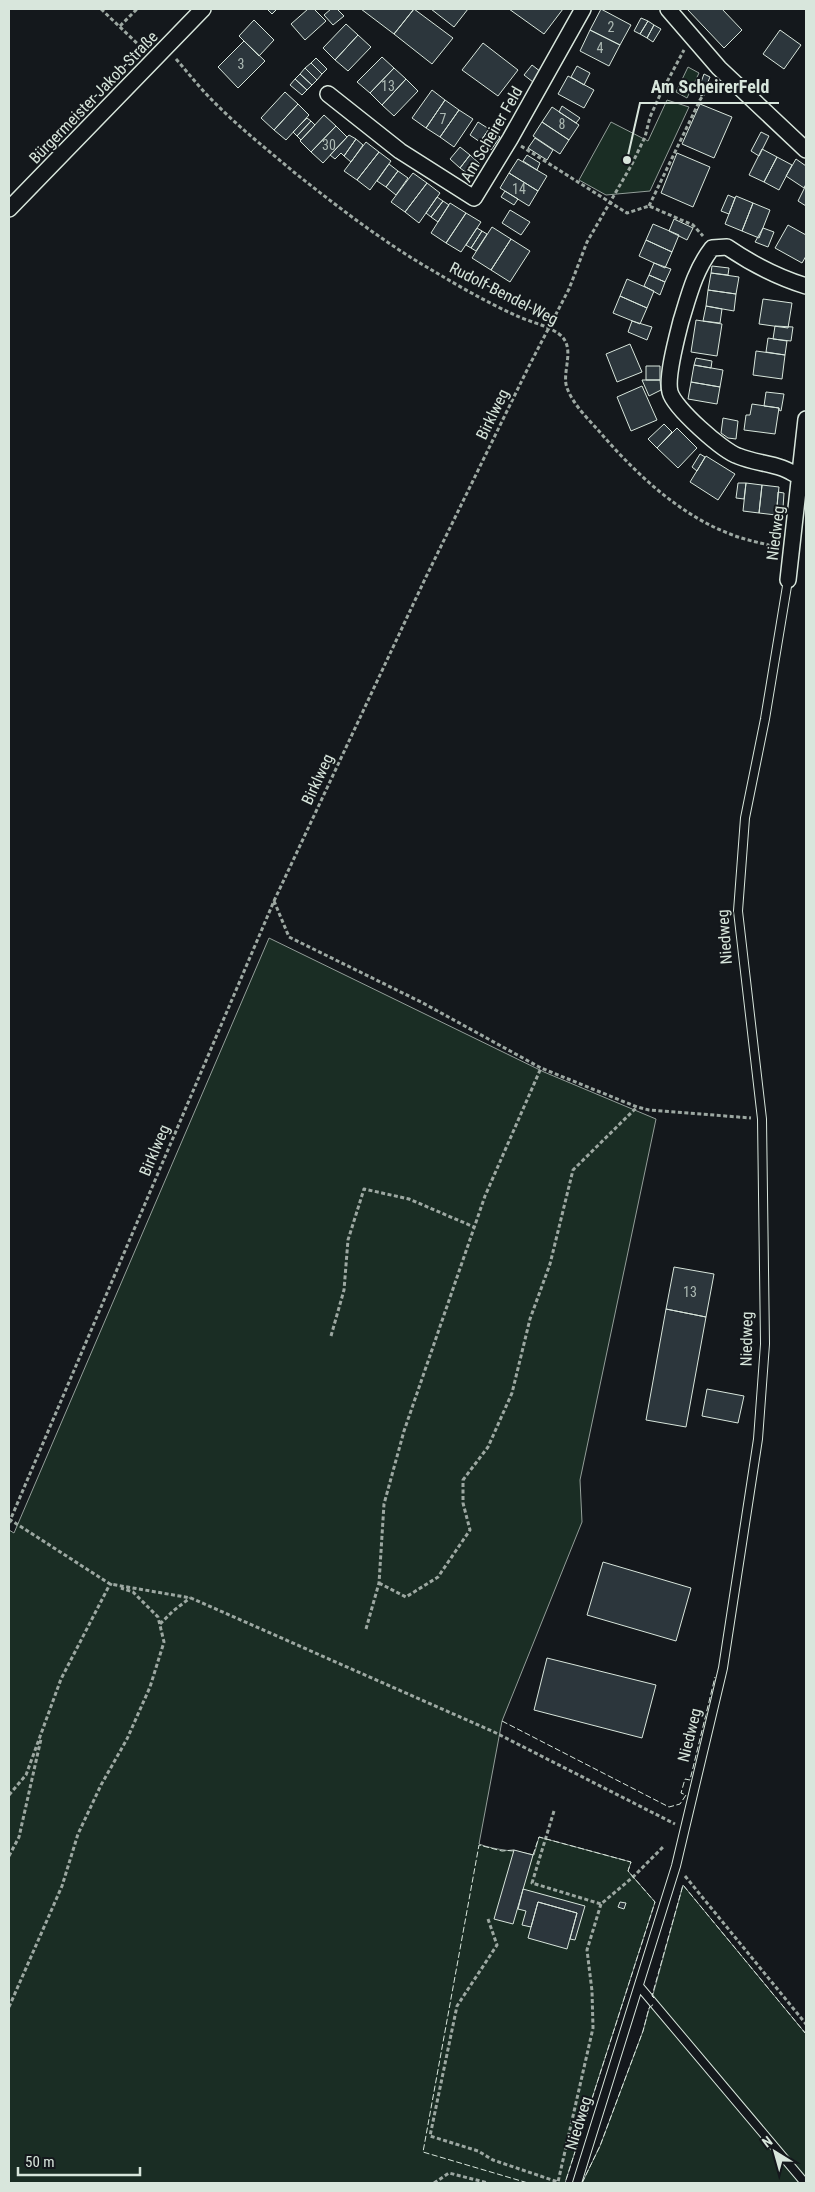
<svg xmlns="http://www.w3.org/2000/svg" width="815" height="2192" viewBox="0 0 815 2192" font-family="'Roboto Condensed',sans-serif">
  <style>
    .green { fill: #1a2d24; stroke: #939e99 }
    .building { fill: #2c363c; stroke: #d8e6dc }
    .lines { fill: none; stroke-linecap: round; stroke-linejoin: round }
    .service-casing { stroke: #d8e6dc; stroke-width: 10 }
    .minor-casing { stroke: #d8e6dc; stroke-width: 18 }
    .path { stroke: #9da8a2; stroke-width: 3; stroke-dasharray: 4 2.5; stroke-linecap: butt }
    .service { stroke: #14181c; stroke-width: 8 }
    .minor { stroke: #14181c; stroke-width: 15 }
    .fence { stroke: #d8e6dc; stroke-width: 1; stroke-dasharray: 6 2.5; stroke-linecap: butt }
    .labels { text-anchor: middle; stroke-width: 4; stroke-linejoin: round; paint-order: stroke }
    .number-label { font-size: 14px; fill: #adbab4 }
    .street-label { font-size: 16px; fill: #d8e6dc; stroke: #14181c }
    .leader { fill: none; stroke: #d8e6dc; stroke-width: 2 }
    .callout-dot { fill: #d8e6dc; stroke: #14181c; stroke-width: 2 }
    .callout-label { font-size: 18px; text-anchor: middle; font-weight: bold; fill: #d8e6dc; stroke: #14181c; stroke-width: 4; stroke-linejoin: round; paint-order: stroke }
  </style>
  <rect width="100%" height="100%" fill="#14181c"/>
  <path class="green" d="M688 67 699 73 687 98 676 92Z
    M667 100 689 107 650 191 606 195 579 180 611 122 648 141Z
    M269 938 544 1072 656 1119 580 1480 582 1522 502 1721 479 1844C497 1851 515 1850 534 1855L539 1837 631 1862 628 1871 655 1902 565 2183H9V1530L14 1533Z
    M683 1885 806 2034V2183H582L600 2146 643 2031Z"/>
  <path class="building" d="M267 9H277L272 14Z
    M308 9H314L326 21 305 40 291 24Z
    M331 9H337L344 16 333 25 324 15Z
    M361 9H414L394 34Z
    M414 9 453 38 432 64 394 34Z
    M431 9H468L454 27Z
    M509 9H563L544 34Z
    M601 9 631 25 620 45 590 30Z
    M687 9H722L742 30 724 48Z
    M641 18 648 21 640 34 634 31Z
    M254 20 274 40 259 56 239 36Z
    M648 21 654 25 647 38 640 34Z
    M346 24 358 35 335 60 323 48Z
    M654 25 661 29 653 42 647 38Z
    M590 30 620 45 609 66 580 51Z
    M780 30 801 45 784 69 763 54Z
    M358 35 371 47 348 71 335 60Z
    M244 41 265 61 238 88 218 67Z
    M483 43 518 70 498 96 462 70Z
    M382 57 394 68 370 93 357 82Z
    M316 58 327 69 322 74 311 63Z
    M311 63 322 74 317 80 305 68Z
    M532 65 541 72 533 82 524 75Z
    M577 66 590 73 584 85 571 77Z
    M305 68 317 80 312 85 300 74Z
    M394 68 406 79 382 105 370 93Z
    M300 74 312 85 307 90 295 79Z
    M704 74 710 77 702 96 697 93Z
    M568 76 594 90 584 108 558 94Z
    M295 79 307 90 302 95 290 85Z
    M406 79 418 91 394 116 382 105Z
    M432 90 445 100 426 128 412 118Z
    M285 92 298 104 274 130 261 118Z
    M445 100 459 110 440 137 426 128Z
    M298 104 309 115 286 140 274 130Z
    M700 104 732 117 714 158 682 144Z
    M562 106 580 118 576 123 559 112Z
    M552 107 579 125 569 140 542 122Z
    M459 110 473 119 454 147 440 137Z
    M324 115 336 126 311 152 300 141Z
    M307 118 311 121 297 136 293 132Z
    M311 121 315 125 301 140 297 136Z
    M478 122 489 129 480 142 470 135Z
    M542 122 569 140 560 154 533 136Z
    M336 126 347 137 323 163 311 152Z
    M489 129 500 137 491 150 480 142Z
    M761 132 769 136 759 156 751 151Z
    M349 135 356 139 344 156 341 153 335 159 330 155Z
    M535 138 553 150 547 160 528 148Z
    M356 139 363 145 351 162 344 156Z
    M366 142 379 152 357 180 344 171Z
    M460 147 470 155 460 168 450 159Z
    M762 149 777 157 764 182 749 175Z
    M379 152 391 161 370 190 357 180Z
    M677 153 710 167 693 207 661 193Z
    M470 155 480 164 471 176 460 168Z
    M527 155 540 163 537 170 523 161Z
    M777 157 792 165 779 190 764 182Z
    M518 159 547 176 538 191 509 173Z
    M796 159 806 166V184L804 188 786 176Z
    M389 164 398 171 386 187 377 181Z
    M398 171 408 178 396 195 386 187Z
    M413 173 427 183 405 212 391 202Z
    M509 173 538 191 529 206 500 188Z
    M427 183 440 193 419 223 405 212Z
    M806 185V206L798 201Z
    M505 191 518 199 514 205 501 197Z
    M728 195 735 198 729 214 721 211Z
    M736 196 753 203 742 231 725 224Z
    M437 197 443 201 431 217 426 213Z
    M443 201 449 205 438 222 431 217Z
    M450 203 466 213 446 243 431 233Z
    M753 203 770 210 759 238 742 231Z
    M510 210 530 222 521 235 502 223Z
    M466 213 481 222 461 252 446 243Z
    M674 219 693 228 687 240 669 231Z
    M653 224 679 235 672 252 646 240Z
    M788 225 806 235V256L802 263 775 248Z
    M492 227 511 239 491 270 472 258Z
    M477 228 482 231 471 248 466 245Z
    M763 228 774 232 768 247 755 242Z
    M482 231 487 234 476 251 471 248Z
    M511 239 530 251 510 282 491 270Z
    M646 240 672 252 665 268 639 256Z
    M654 263 671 269 665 282 649 275Z
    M712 266 729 268 728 275 711 273Z
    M711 273 739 277 736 294 708 290Z
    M649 275 665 282 660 295 644 286Z
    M627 279 654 291 647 308 620 296Z
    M708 290 736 294 734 311 706 306Z
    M620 296 647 308 640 324 613 313Z
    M763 299 792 303 788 328 759 324Z
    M706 306 722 309 720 323 703 321Z
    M696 320 722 324 717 356 691 352Z
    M632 321 652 327 647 340 628 332Z
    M775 326 793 327 791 341 773 339Z
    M768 338 787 341 785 355 766 352Z
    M630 344 642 372 617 382 606 354Z
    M756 351 785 355 782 379 753 375Z
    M696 358 712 361 711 368 694 365Z
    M694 365 723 370 720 387 691 382Z
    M646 366H660V380H646Z
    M642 380H660L661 390 649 396Z
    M691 382 720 387 717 404 688 399Z
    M642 386 657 420 631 431 617 397Z
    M766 392 784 394 781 411 779 410V408L764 406Z
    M752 404 779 408 775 434 744 430 746 415H750Z
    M723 418 738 421 736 439 728 438 721 433Z
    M664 424 672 432 657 448 648 439Z
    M677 428 697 448 678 468 657 448Z
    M700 454 705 457 697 471 692 467Z
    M706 456 735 474 718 500 690 482Z
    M738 483H746L744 499 736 498Z
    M746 483 762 485 759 513 743 511Z
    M762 485 779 487 776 515 759 513Z
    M778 492 784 493 783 508H777Z
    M674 1267 714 1274 706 1317 666 1309Z
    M666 1309 706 1317 686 1427 646 1420Z
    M707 1389 744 1396 738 1423 702 1416Z
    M603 1562 691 1588 676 1641 587 1615Z
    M547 1658 656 1685 642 1738 534 1710Z
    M514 1850 533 1855 513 1924 494 1919Z
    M523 1889 585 1906 575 1940 570 1939 577 1913 538 1902 531 1927 522 1925 526 1911 518 1909Z
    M538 1902 577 1913 567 1949 528 1938Z
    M620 1902 626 1903 624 1909 618 1907Z"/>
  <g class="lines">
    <g class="service-casing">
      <path id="service" d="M639 1986 805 2183
        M577 2183 676 1866 723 1668 758 1439 765 1344 762 1119 738 911 745 818 765 719 788 580"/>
    </g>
    <g class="minor-casing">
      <path id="minor" d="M668 9 719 68 806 150
        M328 94 400 151 474 198 510 139 583 9
        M9 209 203 9
        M806 286C777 277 752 264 727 247L712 248C695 270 689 295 681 321 677 337 666 377 670 392 674 408 723 451 738 456 752 462 768 463 782 468 791 471 797 477 806 479
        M788 580 806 419"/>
    </g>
    <path class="path" d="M101 9 144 50
      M120 26 137 9
      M176 59C184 68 191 77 199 86 228 119 262 145 295 173 338 207 382 241 430 269 457 285 486 302 515 315 529 322 547 325 559 334 577 347 561 372 567 388 573 404 587 418 598 430 634 472 678 514 730 534 745 540 761 543 777 547
      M521 146 627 213 649 206 693 225 703 236
      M649 206 700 100 711 82
      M274 901 289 937 423 1003 541 1068 637 1107 649 1110 751 1118
      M331 1336 344 1290 348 1240 364 1189 409 1199 474 1227
      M9 1519 110 1584 191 1598 494 1732 675 1824
      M9 1523 274 901 425 579 529 366 569 289 587 242 631 166 645 137 650 117 660 95 684 50
      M379 1583 406 1597 438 1577 470 1530 463 1503V1480L488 1447 512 1393 530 1319 550 1264 573 1170 637 1107
      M160 1624 173 1611 190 1598
      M366 1629 379 1583 384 1504 404 1431 485 1196 541 1068
      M9 1795 26 1775 61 1679 110 1584 112 1585
      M554 1811 532 1883 601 1904 633 1877 663 1847
      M9 1856 19 1837 41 1739
      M685 1876 806 2024
      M488 1919 497 1945 457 2006 430 2136 478 2151 493 2160 558 2182 593 2028 592 1991 587 1950 601 1904
      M9 2007 62 1886 78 1834 101 1785 127 1739 150 1687 164 1642 158 1617 133 1592 121 1588
      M434 2183 449 2173 488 2183"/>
    <use href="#service" class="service"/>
    <use href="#minor" class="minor"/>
    <path class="fence" d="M502 1721 669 1807 680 1804 686 1795 681 1793 685 1779 690 1780 715 1677
      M514 1850 502 1851 479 1845 423 2152 528 2183
      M533 1855 539 1837 631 1862 628 1871 655 1902 565 2183
      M654 1998 652 1996 683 1885 806 2034
      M582 2183 600 2146 643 2031 649 2008 655 2003"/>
  </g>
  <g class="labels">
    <g class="number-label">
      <text x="611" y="32">2</text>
      <text x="600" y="53">4</text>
      <text x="241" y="69">3</text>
      <text x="388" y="91">13</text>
      <text x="443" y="124">7</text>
      <text x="562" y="129">8</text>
      <text x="329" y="150">30</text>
      <text x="519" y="194">14</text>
      <text x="690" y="1297">13</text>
    </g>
    <g class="street-label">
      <text transform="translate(93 97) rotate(-46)" y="6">Bürgermeister-Jakob-Straße</text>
      <text transform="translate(491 134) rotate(-60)" y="6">Am Scheirer Feld</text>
      <text transform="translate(504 293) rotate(27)" y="6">Rudolf-Bendel-Weg</text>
      <text transform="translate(492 414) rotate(-64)" y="6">Birklweg</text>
      <text transform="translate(775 533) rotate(-83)" y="6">Niedweg</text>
      <text transform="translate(317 779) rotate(-65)" y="6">Birklweg</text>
      <text transform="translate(724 937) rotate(-94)" y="6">Niedweg</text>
      <text transform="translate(154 1150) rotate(-67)" y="6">Birklweg</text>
      <text transform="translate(746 1339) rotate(-89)" y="6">Niedweg</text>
      <text transform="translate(689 1735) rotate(-76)" y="6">Niedweg</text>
      <text transform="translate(578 2123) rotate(-73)" y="6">Niedweg</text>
    </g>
  </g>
  <path class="leader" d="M627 160L640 103H779"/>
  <circle class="callout-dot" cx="627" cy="160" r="5"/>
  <g class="callout-label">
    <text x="710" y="93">Am ScheirerFeld</text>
  </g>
  <rect width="815" height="2192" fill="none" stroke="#d8e6dc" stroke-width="20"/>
  <g transform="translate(775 2152) rotate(323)" stroke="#14181c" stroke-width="4" paint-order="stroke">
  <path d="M0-4L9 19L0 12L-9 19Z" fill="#d8e6dc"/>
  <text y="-8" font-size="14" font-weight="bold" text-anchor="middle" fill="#d8e6dc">N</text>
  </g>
  <path d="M18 2167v8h122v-8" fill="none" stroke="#d8e6dc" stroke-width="2.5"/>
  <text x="25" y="2167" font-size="15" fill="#d8e6dc" stroke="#14181c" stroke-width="4" paint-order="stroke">50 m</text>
</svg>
